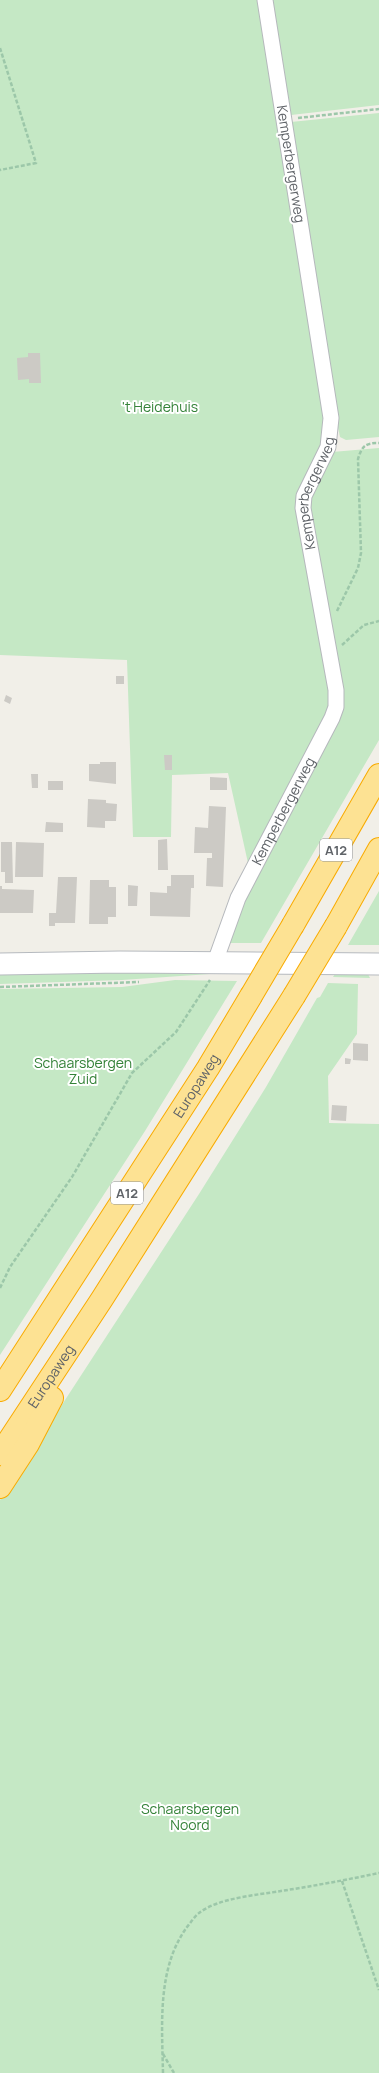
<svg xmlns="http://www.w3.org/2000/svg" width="379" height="2073" viewBox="0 0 379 2073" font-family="Manrope,sans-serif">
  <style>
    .green { fill: #c5e8c5 }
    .building { fill: #cccac5 }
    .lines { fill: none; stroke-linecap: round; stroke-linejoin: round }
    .minor-casing { stroke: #b5b8bc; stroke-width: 17 }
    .secondary-casing { stroke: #b6babf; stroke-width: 23 }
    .motorway-casing { stroke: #f9ab00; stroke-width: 24 }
    .path { stroke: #9cc7a9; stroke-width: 2.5; stroke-dasharray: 4 2; stroke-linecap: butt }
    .minor { stroke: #fff; stroke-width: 15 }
    .secondary { stroke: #fff; stroke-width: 21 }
    .motorway { stroke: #fde293; stroke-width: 22 }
    .motorway-bridge-casing { stroke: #f9ab00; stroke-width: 24; stroke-linecap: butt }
    .motorway-bridge { stroke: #fde293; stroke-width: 22 }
    .labels { text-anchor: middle; stroke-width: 4; stroke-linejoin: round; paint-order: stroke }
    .shield { fill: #fff; stroke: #8f9295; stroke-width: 1 }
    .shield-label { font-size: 13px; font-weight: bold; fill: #5f6368 }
    .street-label { font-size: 14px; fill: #5f6368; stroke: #fff }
    .park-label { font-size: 14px; fill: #348238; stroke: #fff }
  </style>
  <rect width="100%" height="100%" fill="#f1efe8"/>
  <path class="green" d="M0 0H261L328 419 324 446 300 495 332 707 248 863 228 773 172 775 171 837H133L127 660 0 655Z
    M268 0H379V105L291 115 286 111Z
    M379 113V437L346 440 340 437 336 418 291 122Z
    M379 448V740L261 943H227L234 922 335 720 309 497 332 452Z
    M379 891V945H348Z
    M0 971 211 972 210 974 122 980 0 984Z
    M337 971 367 972 370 978 333 977Z
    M175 980 237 981 145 1131 0 1355V989L122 987Z
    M328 983 358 984 357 1034 328 1076 329 1123 379 1124V2073H0V1500L199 1194 266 1087 317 998 320 997Z"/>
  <path class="building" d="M28 353H40L41 383H29V379L18 380 17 358 28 357Z
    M116 676H124V684H116Z
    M6 695 12 698 10 704 4 701Z
    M164 755H172V770H165Z
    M100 762H116V784L89 781V764H100Z
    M31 774H38V788H32Z
    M210 777 227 778V790H210Z
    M48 781H63V790H48Z
    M88 799 106 800V803L117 804 116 821H105V828L87 827Z
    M209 806 226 807 223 887 206 886 207 858H212V853H194L195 827 208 828Z
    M46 822 63 823V832H45Z
    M167 839 168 870H158V840Z
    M1 842H12L13 883H5V872H1Z
    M16 842 44 843 43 877H15Z
    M171 875H194V888H191L190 917 150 916V892L167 893V886H171Z
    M58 877H77L75 923H55V926H49V913H56Z
    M90 880H109V887H116V917H108V924H89Z
    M128 885 138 886 137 906H128Z
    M0 886H2V889L34 890 33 913H0Z
    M353 1043 368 1044V1061L353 1060Z
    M345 1058 351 1059 350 1064H345Z
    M332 1105 347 1106 346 1121 331 1120Z"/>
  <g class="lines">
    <g class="minor-casing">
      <g id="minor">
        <path id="s1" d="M215 962 238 898 332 718 336 707V690L303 508 304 496 328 447 331 418 265 0"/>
      </g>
    </g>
    <g class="secondary-casing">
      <path id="secondary" d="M0 964 120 962 379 964"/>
    </g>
    <g class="motorway-casing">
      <g id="motorway">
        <path d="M293 925 379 775"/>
        <path d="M336 926 379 849"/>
        <path id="s2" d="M0 1390 208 1068 251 996"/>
        <path id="s3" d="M0 1454 102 1299 294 996"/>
        <path d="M0 1487 28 1444 52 1398"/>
      </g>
    </g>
    <path class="path" d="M0 48 36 163 0 170
      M298 118 379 109
      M337 611 358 568 361 553 358 459C362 446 365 443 379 443
      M342 645 364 625 379 621
      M0 987 139 982
      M0 1288 10 1267 72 1177 132 1073 176 1032 210 980
      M342 1881 379 1990
      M163 2054 174 2073
      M163 2073C162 2024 157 1968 187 1927 191 1922 195 1916 199 1913 218 1898 257 1895 281 1891 313 1886 346 1880 379 1873"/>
    <use href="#minor" class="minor"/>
    <use href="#secondary" class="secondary"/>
    <use href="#motorway" class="motorway"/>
    <g class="motorway-bridge-casing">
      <path id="motorway-bridge" d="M251 996 293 925
        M294 996 336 926"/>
    </g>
    <use href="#motorway-bridge" class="motorway-bridge"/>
  </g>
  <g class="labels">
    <g class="shield">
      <rect x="320" y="839" width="32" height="22" rx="3"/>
      <rect x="111" y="1182" width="32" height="22" rx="3"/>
    </g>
    <g class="shield-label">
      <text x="336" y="855">A12</text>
      <text x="127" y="1198">A12</text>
    </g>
    <g class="street-label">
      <text transform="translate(291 164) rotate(81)" y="5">Kemperbergerweg</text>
      <text dy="5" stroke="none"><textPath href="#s1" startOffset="502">Kemperbergerweg</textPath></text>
      <text dy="5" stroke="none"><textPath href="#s1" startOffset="166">Kemperbergerweg</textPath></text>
      <text dy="5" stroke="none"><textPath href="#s2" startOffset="362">Europaweg</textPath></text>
      <text dy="5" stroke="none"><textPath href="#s3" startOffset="93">Europaweg</textPath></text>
    </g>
    <g class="park-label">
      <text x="160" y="412">'t Heidehuis</text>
      <text x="83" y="1068">Schaarsbergen<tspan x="83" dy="16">Zuid</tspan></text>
      <text x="190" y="1814">Schaarsbergen<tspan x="190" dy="16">Noord</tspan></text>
    </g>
  </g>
</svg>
